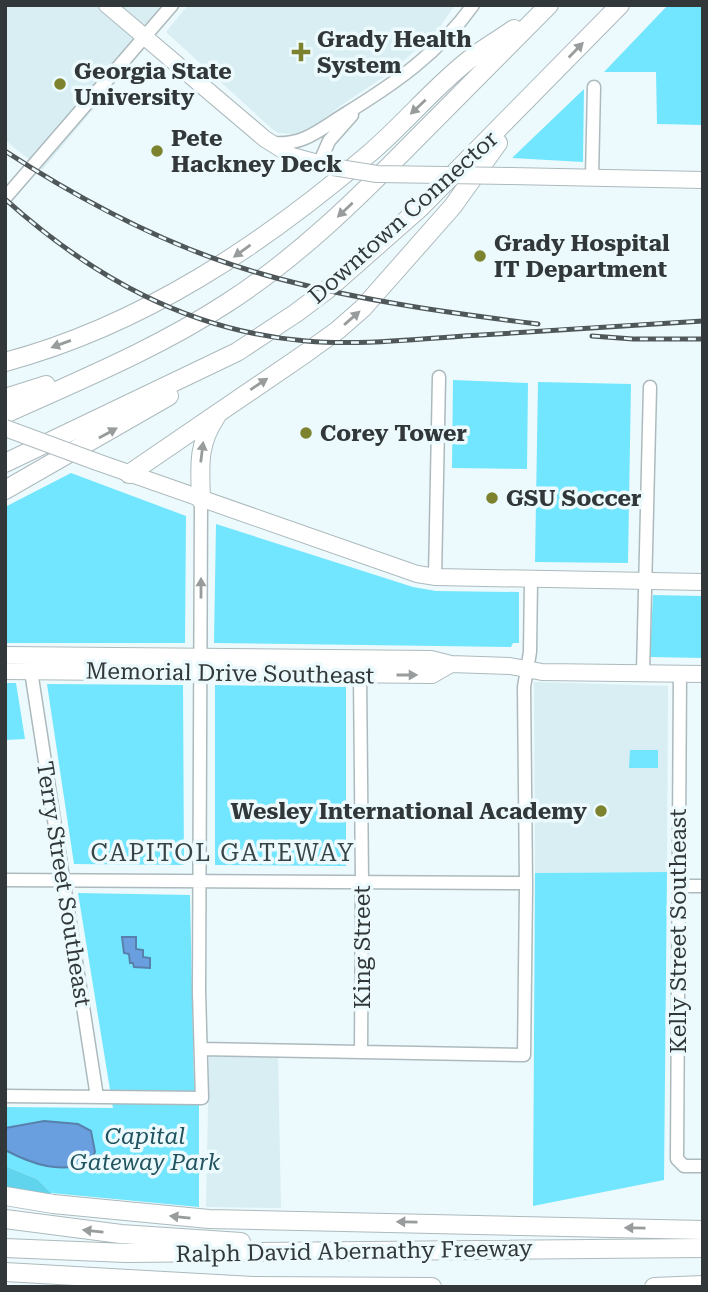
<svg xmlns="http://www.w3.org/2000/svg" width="708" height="1292" viewBox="0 0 708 1292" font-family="'Roboto Serif',serif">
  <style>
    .built { fill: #d8eef3 }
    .green { fill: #72e6fe }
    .forest { fill: #5fd4ec }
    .water { fill: #699fde; stroke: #5880ac; stroke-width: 2 }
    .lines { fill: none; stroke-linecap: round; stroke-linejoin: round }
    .minor-casing { stroke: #adbabd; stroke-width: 15 }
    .major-casing { stroke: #adbabd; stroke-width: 18 }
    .highway-casing { stroke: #adbabd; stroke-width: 20 }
    .minor { stroke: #fff; stroke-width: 12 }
    .major { stroke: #fff; stroke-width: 16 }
    .highway { stroke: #fff; stroke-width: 18 }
    .rail-casing { stroke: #505759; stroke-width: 5 }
    .rail { stroke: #ecfafd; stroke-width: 2.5; stroke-dasharray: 8; stroke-linecap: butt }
    .major-bridge-casing { stroke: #adbabd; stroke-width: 18; stroke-linecap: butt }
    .major-bridge { stroke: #fff; stroke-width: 16 }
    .oneway { fill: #989c9c }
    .poi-dot { fill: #7c822d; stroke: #ecfafd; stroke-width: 2.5 }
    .labels { text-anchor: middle; stroke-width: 7; stroke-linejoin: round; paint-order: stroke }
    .poi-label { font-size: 23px; font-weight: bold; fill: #323839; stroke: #ecfafd; text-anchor: start }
    .street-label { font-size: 23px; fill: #323839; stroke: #ecfafd }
    .park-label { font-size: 23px; font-style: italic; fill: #21545e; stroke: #ecfafd }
    .neighbourhood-label { font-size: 24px; letter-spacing: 2px; fill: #394446; stroke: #ecfafd }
  </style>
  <rect width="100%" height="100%" fill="#ecfafd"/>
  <path class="built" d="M5 5H181L42 170 5 140Z
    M188 5H455L437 31 391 72 340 106 316 125 294 134 278 133 272 129 166 32Z
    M534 682 668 686 667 872 535 873Z
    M209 1055 278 1056 281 1208 206 1207Z"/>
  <path class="green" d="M668 5H703V125L657 124 656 72H604Z
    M584 89 583 162 512 158Z
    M453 380 528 383 527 469 452 468Z
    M538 382 631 384 628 563 535 562Z
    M71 473 186 516 185 643H5V507Z
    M216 524 413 587 436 591 519 592V643H513L511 647 214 643Z
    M653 595 703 596V658L650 657Z
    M5 683H16L25 739 5 740Z
    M47 684 183 685 184 865 74 864Z
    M215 685 346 687V866L215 865Z
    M630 750H658V768H629Z
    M667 872 664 1180 533 1206 535 873Z
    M78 893 190 895 194 1083 199 1106V1207L51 1193 37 1179 5 1166V1107L113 1108Z"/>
  <path class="forest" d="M5 1166 37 1179 51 1193 50 1197 5 1187Z"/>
  <path class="water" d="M122 937H136V949L143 950V957L150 958V968L134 967 133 963H130L129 954 124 953Z
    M44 1121 78 1124 91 1131 95 1152 91 1161C61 1175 32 1164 5 1150V1128Z"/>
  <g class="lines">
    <g class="minor-casing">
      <path id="minor" d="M271 143C303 146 319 130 345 114 394 84 439 53 473 5
        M319 164 329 141 352 115
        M592 177 594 87
        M5 198 172 5
        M435 577 439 377
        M31 671 97 1097
        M643 673 650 387
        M680 673 677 1159 684 1166H703
        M360 675 362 882 361 1052
        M5 880 526 883
        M680 886H703
        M201 1049 524 1055 526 887 524 687 530 652 531 580
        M5 1096 202 1098 199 992 201 500"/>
    </g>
    <g class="major-casing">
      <path id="major" d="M107 5 265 139 292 156 333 167
        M511 176 703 180
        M97 462 417 574 436 577 703 582
        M5 655 431 659 451 664 510 666 542 672 703 674
        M5 671 432 675 451 664"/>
    </g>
    <g class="highway-casing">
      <path id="highway" d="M5 362C143 325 262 245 370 153 405 123 434 87 470 59 484 48 500 39 514 29
        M5 398 46 385
        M5 414C80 380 158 348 227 303 298 257 356 200 415 140 460 95 504 50 549 5
        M5 463 237 352 296 313 328 289 420 208 620 5
        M129 474 306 353 338 330 363 308 453 206 498 143
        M5 490 169 396
        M201 500C200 467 197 445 216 417
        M5 1196 53 1204 209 1219 703 1230
        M5 1219 121 1234 241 1242
        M5 1248 126 1253 703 1248
        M5 1272 253 1286 432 1287
        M654 1287 703 1285"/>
    </g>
    <use href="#minor" class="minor"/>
    <use href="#major" class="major"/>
    <use href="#highway" class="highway"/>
    <g class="rail-casing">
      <path id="rail" d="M5 151C85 203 170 248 262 274 349 299 449 313 538 324
        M5 199C92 277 188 331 306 341 364 346 423 338 481 335 555 330 629 325 703 321
        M592 336 633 339H703"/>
    </g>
    <use href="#rail" class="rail"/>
    <g class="major-bridge-casing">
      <path id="major-bridge" d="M333 167 377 174 511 176
        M5 428 97 462"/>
    </g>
    <use href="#major-bridge" class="major-bridge"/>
  </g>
  <defs><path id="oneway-solid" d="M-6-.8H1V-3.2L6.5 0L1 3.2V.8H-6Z" transform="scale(1.75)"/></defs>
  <g class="oneway">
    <use href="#oneway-solid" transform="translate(576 50) rotate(-46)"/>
    <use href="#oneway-solid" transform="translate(418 107) rotate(137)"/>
    <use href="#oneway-solid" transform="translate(345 210) rotate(137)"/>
    <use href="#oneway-solid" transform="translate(242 251) rotate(144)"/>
    <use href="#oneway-solid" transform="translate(352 318) rotate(-41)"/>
    <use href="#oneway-solid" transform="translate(61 344) rotate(160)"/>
    <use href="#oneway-solid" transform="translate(259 384) rotate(-34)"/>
    <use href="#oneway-solid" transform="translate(108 433) rotate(-29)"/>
    <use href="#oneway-solid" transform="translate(202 452) rotate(-83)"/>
    <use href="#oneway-solid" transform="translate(201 588) rotate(-90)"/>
    <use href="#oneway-solid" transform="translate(407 675)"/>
    <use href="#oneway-solid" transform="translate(180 1217) rotate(-174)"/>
    <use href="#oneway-solid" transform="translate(407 1222) rotate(-179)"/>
    <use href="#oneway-solid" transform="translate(635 1228) rotate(-179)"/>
    <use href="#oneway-solid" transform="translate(93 1231) rotate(-174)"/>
  </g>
  <g class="poi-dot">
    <path d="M297.5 41.5h7v7h7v7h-7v7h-7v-7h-7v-7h7z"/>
    <circle cx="60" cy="84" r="7"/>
    <circle cx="157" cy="151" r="7"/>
    <circle cx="480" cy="256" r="7"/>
    <circle cx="306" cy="433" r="7"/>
    <circle cx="492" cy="498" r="7"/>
    <circle cx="601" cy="811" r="7"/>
  </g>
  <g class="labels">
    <g class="poi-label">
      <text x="317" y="47">Grady Health<tspan x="317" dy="26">System</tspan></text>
      <text x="74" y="79">Georgia State<tspan x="74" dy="26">University</tspan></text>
      <text x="171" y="146">Pete<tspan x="171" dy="26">Hackney Deck</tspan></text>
      <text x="494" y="251">Grady Hospital<tspan x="494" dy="26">IT Department</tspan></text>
      <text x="320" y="441">Corey Tower</text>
      <text x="506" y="506">GSU Soccer</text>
      <text x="587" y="819" text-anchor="end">Wesley International Academy</text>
    </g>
    <g class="street-label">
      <text transform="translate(403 217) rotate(-42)" y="8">Downtown Connector</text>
      <text transform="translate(230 673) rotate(1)" y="8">Memorial Drive Southeast</text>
      <text transform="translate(64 884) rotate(81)" y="8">Terry Street Southeast</text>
      <text transform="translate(678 931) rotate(-90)" y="8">Kelly Street Southeast</text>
      <text transform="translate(362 947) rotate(-90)" y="8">King Street</text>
      <text transform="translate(354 1251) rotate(-1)" y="8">Ralph David Abernathy Freeway</text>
    </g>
    <g class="park-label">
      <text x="145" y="1144">Capital<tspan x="145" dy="26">Gateway Park</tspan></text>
    </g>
    <g class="neighbourhood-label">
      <text x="223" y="861">CAPITOL GATEWAY</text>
    </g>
  </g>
  <rect width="708" height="1292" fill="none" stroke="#323839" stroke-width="14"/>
</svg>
